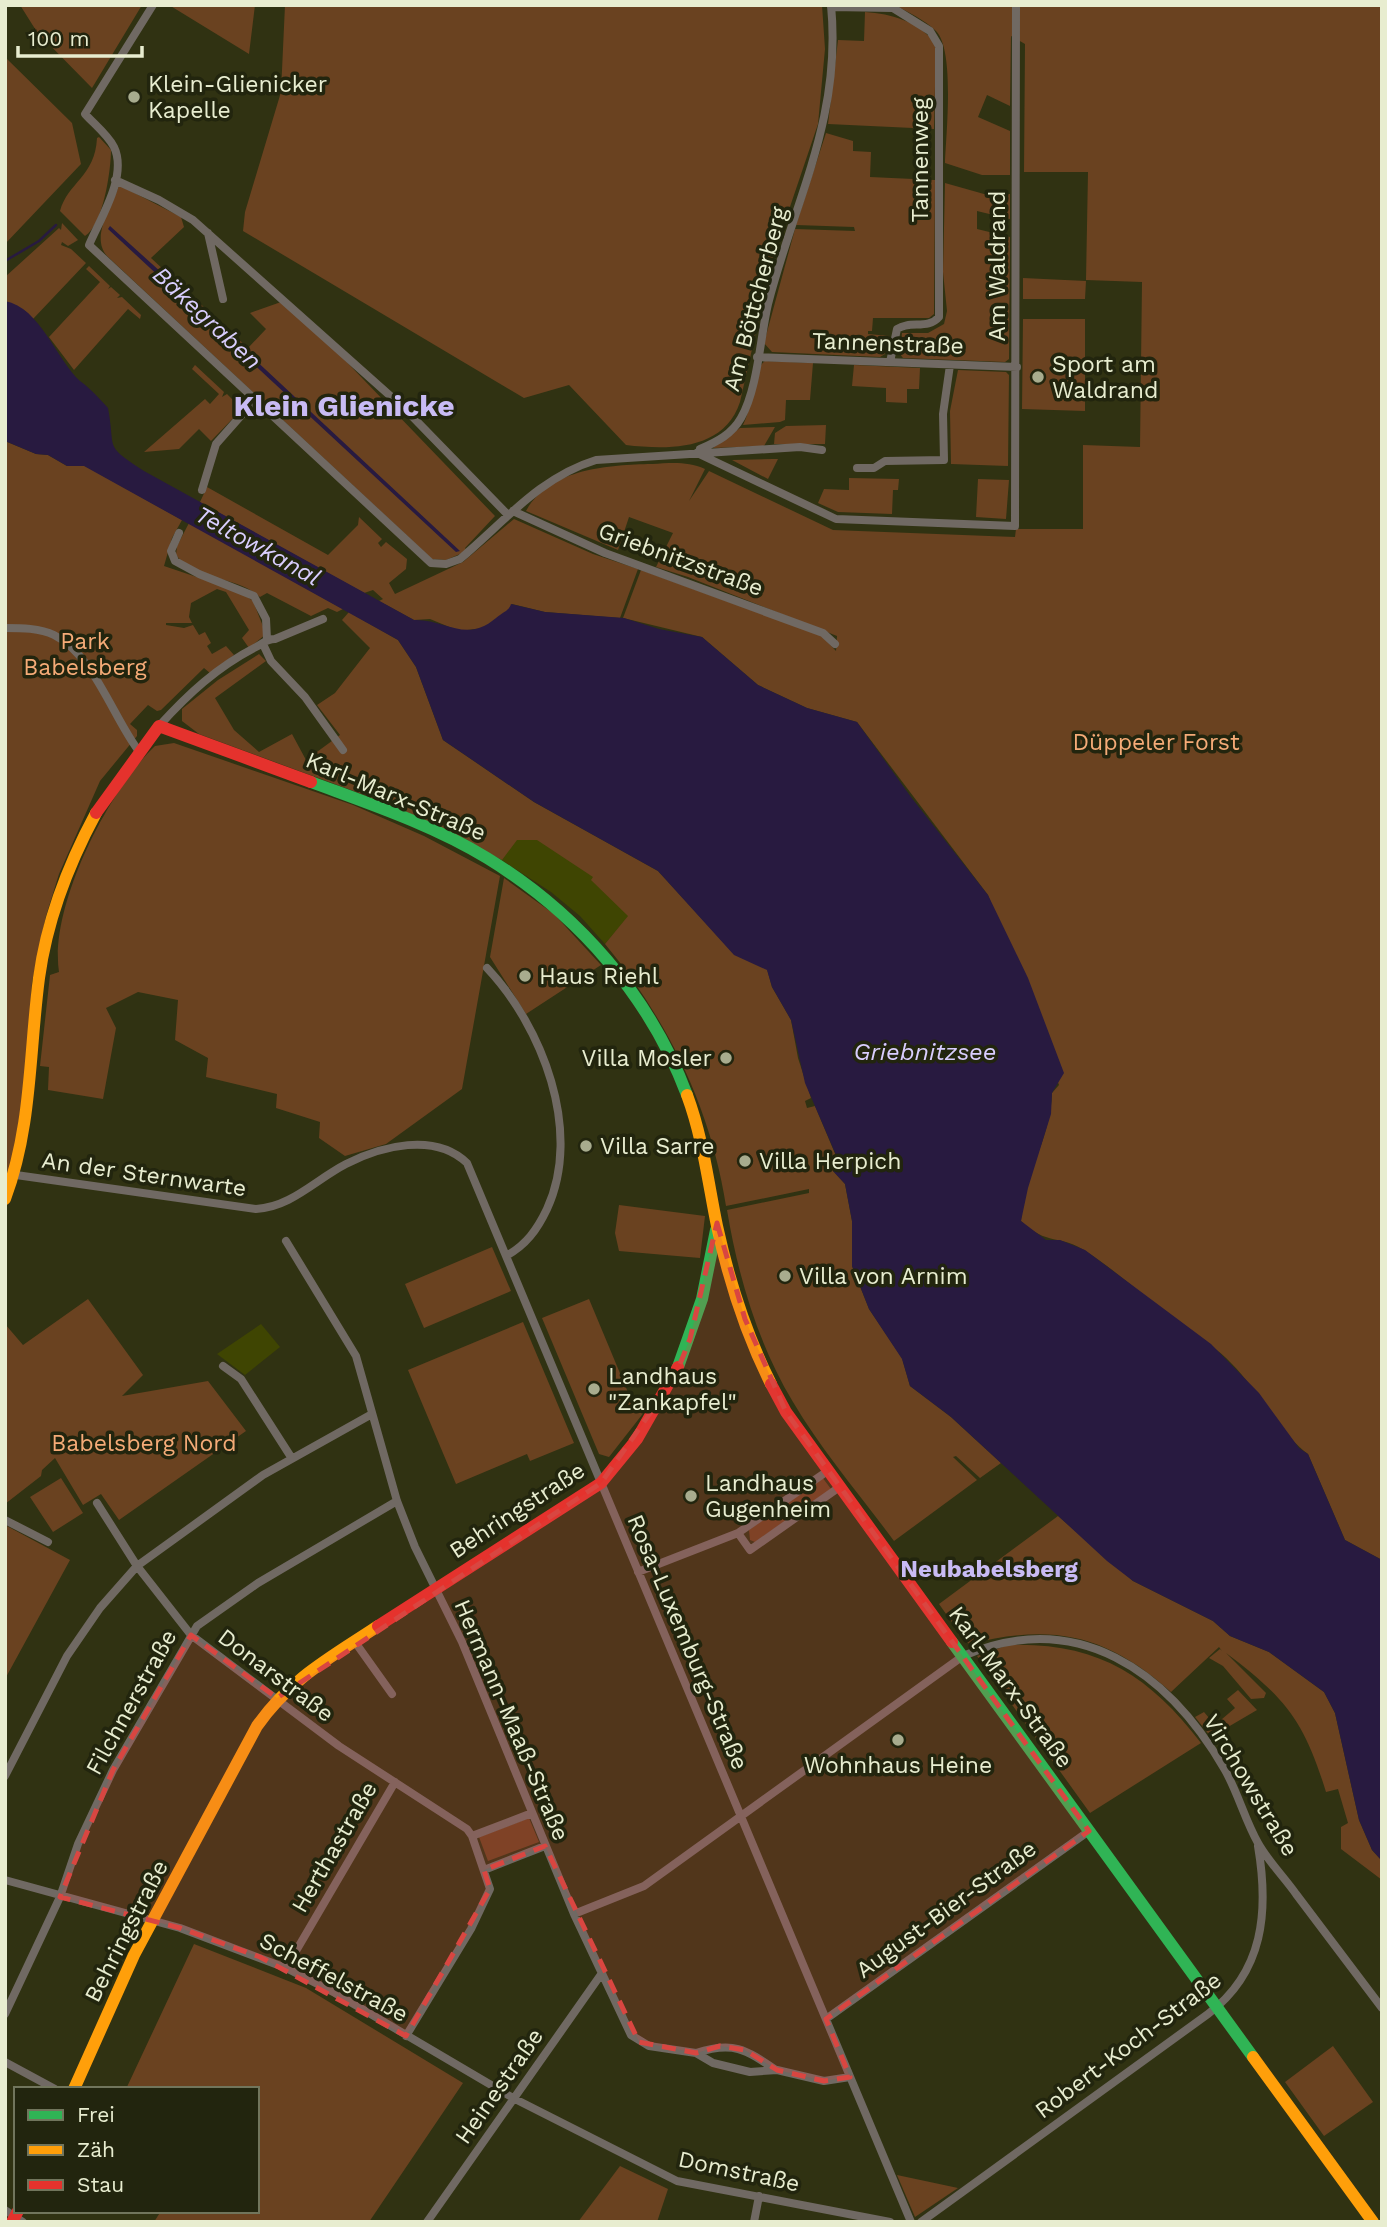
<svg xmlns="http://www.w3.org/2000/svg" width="1387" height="2227" viewBox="0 0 1387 2227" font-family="'Work Sans',sans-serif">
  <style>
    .built { fill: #3f4502 }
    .green { fill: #6a4220 }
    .water { fill: #281a40 }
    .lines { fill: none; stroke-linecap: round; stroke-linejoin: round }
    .stream { stroke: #281a40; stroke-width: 2.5 }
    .street { stroke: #706963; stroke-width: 8 }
    .fast { stroke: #30b455; stroke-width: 12 }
    .slow { stroke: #ff9f0a; stroke-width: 12 }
    .jam { stroke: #e5322d; stroke-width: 12 }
    .marked { fill: #d94641; fill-opacity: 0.2; stroke: #d94641; stroke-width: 5; stroke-dasharray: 14 9; stroke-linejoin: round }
    .poi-dot { fill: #a8ac8e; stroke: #22250e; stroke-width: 2.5 }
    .labels { text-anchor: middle; stroke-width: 7; stroke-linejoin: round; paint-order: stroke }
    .poi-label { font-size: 23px; fill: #e8edd0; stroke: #22250e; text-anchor: start }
    .street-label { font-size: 23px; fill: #e8edd0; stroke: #22250e }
    .park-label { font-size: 23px; fill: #f5ab77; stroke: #22250e }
    .water-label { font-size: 24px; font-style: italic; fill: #d9cefe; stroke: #22250e }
    .neighbourhood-label { font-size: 24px; font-weight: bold; fill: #c8bbf4; stroke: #22250e }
    .district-label { font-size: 30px; font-weight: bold; fill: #c8bbf4; stroke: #22250e }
  </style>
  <rect width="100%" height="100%" fill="#303212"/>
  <path class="built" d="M511 815 637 906 605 944 580 916 551 892 486 850Z
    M261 1324 280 1347 245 1375 217 1354Z"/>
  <path class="green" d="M20 5H142L92 88 37 32Z
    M169 5H255L249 54Z
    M285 5H822L825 49 818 124 773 257 740 402C724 451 668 450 626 445L569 385 524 398 243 231 245 212 281 92Z
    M894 5H1382V1560L1345 1540 1308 1454C1286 1440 1255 1387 1232 1364 1218 1349 1202 1339 1185 1328 1152 1304 1122 1275 1087 1252 1061 1234 1046 1246 1021 1221 1023 1176 1051 1138 1052 1093L1059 1085 988 895 857 722 807 708 758 685 702 637 623 618 641 570 822 636 836 651 837 636 688 577 656 567 673 533 629 517 618 550 526 511C550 468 609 465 652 464 671 463 687 461 705 469L689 501 709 471 833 530 1015 537 1016 529H1083V445L1140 447 1142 282 1086 280 1088 172H1024L1025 44 1011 36 1010 106 987 95 978 117 1010 131V175H982L945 163C946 135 955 50 936 31 926 21 907 11 894 5Z
    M865 12C892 14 918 21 936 44L934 129 828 124 838 40 864 41Z
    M5 57 72 123 81 164 5 244Z
    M826 133 853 141V151L871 152 870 177 935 180 934 314 929 318H873L872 331H868V334L889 336 885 354 880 357 772 352 764 343 795 229 855 231 854 227 796 225Z
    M99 137 111 150C111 171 103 225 85 236L60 211C68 182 95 177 97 138Z
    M945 183 984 194H1010V219L977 211V229L1010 237 1009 359 1005 362 903 358 900 354 902 333H928L944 324 947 311 943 272Z
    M119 185 181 217 184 227 151 258 248 348 266 329 250 313 281 302 337 352 495 516 465 548 467 551 446 560 432 559 107 256C90 236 112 208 119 185Z
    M62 223 78 240 68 246 62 242 61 245 71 249 86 263 33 319 25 311 5 301V277L59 228 61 230Z
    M89 266 110 286 108 289 111 287 120 295 117 298 122 297 141 315 140 319 128 309 74 370 49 337 100 282 86 269Z
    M1023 278 1086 281 1085 299H1023Z
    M1023 319H1085V411L1022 409Z
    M765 361 813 363 810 400H786L785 420 780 422 743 425C752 409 753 369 765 361Z
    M195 365 224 392 222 397 227 394 242 409 211 441 199 429 179 449 144 452 205 399 210 404 219 394 192 369Z
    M854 365 920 368 919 389H907V403L886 402V388L852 386Z
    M958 370 1006 372 1009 375 1008 466 951 464 950 411Z
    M826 425 825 444H774L775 433 786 426Z
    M775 427 764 446 713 448 740 428Z
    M5 441 36 454 48 455 67 466 84 465 182 520 172 538 164 566 241 592 253 601 266 634 249 648 242 638 249 630 226 592 217 589 191 603 189 617 192 623H166V625L184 628 193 625 199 635 205 632 211 643 207 646 212 654 226 646 234 655 210 673 204 668 161 710 157 711 148 705 130 724 137 730V736L100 781 59 874 46 916 32 982 26 1085 14 1164 5 1186Z
    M778 459 768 479 732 460 773 459Z
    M849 478 899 479 898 490H893L892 514 838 512 818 503 824 489 849 490Z
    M978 479 1009 480 1006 519 976 517Z
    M207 487 328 555 358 525 359 517 382 539 378 543 381 547 386 542 407 559 406 569 389 583 395 594 463 562 514 519 593 554 638 569 620 618 545 612 512 604 509 611 483 628 459 631 430 619 414 620 379 601 383 599 373 590 364 593 203 504 200 502Z
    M189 523 343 609 337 612 328 608 311 616 267 593 260 597C238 576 195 581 176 555L177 546Z
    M349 612 398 640 416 667 443 740 534 802 658 871 734 954 767 969 772 987 791 1020 798 1058 811 1098 805 1101 807 1108 815 1106 836 1156 833 1171 845 1184 852 1221V1266L869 1309 902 1358 910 1386 951 1417 1001 1463 980 1478 956 1456 953 1457 977 1480 894 1541C860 1495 822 1451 793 1402 758 1344 738 1276 727 1210L809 1193V1189L726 1206C711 1109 668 1020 605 944L628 916 591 880 593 877 537 840H517L502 860 397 807 199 734 182 721V709L218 680 259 654 266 661 215 698 234 730 259 752 292 734 306 760 340 735 317 705 335 693 370 648 342 620Z
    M174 743 353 805 424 836 500 876 462 1089 386 1144 345 1156 319 1138 320 1122 276 1108 277 1094 206 1077 208 1058 175 1040 178 1000 138 992 106 1008 116 1028 103 1099 48 1090 49 1067 40 1066 50 975 59 972C49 907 108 791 155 746Z
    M504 878 554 914 601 965 526 1014 490 957Z
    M619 1205 705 1216 700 1258 619 1251 615 1233Z
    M492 1247 511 1291 424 1328 405 1284Z
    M88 1299 143 1375 122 1396 208 1381 246 1431 119 1520 101 1494 83 1505 55 1458 42 1470 41 1476 5 1504V1324L23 1345Z
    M589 1299 632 1402 645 1411 609 1457 599 1454 542 1318Z
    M523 1322 574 1443 530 1461 527 1454 456 1484 408 1370Z
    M822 1477 831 1489 755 1542 750 1540 749 1530Z
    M61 1478 83 1513 53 1532 30 1497Z
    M1058 1516 1133 1581 1213 1621 1230 1636 1269 1652 1324 1692 1335 1713 1359 1820 1372 1850 1382 1861V1880L1341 1849V1827L1348 1823 1338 1789 1326 1792C1304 1721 1286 1698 1226 1653L1266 1693 1264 1698 1251 1699 1223 1666 1209 1658 1220 1649 1222 1651 1219 1647 1171 1692C1107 1635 1054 1623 970 1644L966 1642 939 1604Z
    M5 1525 70 1560 5 1679Z
    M1008 1645C1096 1642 1148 1674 1201 1743L1090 1813 977 1656Z
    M1238 1690 1257 1710 1211 1737 1195 1717 1204 1712 1215 1725 1235 1708 1227 1699Z
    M529 1818 539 1842 488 1861 479 1837Z
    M194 1944 306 1988 463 2083 369 2222H154L161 2211H257V2089H126Z
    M1333 2046 1373 2102 1324 2136 1285 2082Z
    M620 2166 668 2189 657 2222H578Z
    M897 2175 958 2188 915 2217Z"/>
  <path class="water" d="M110 226 162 273 167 271 172 276 170 281 220 328 225 326 233 333 234 340 460 551 456 552 108 229Z
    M5 301C40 307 58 362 80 381 91 389 99 398 108 408 116 451 103 444 144 471L414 620C447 619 465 644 496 618 503 612 509 611 511 604L545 612 624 618 659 629 702 637 758 685 807 708 857 722 911 797 988 895 1028 978 1064 1073 1052 1093 1051 1114 1028 1188 1021 1221 1046 1240H1060L1085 1250 1211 1344 1259 1393 1299 1448 1308 1454 1345 1540 1382 1560V1861L1372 1850 1359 1820 1335 1713 1324 1692 1269 1652 1230 1636 1213 1621 1133 1581 1107 1561 951 1417 910 1386 902 1359 869 1309 852 1266V1221L845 1184 833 1171 836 1155 805 1083 791 1020 772 987 767 970 734 955 658 871 534 802 443 740 416 667 398 640 84 466H67L48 455 36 454 5 441Z"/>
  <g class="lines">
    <path class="stream" d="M5 261 39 241 56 225"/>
    <path class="street" d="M153 5 85 114C94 124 108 135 114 147 128 176 100 219 89 245L431 563 446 564 460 559C504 522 540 477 596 460L800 447 822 450
      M831 7 893 8 930 31 939 46V317C928 330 910 320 897 329L890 362
      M115 180 159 200 193 220 405 409 508 515
      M208 233 223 299
      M757 357 1017 367
      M700 449C717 442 732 434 741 418 758 388 760 338 768 304 795 199 842 118 831 5
      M697 453 836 519 1015 526 1016 5
      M857 468H874L885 461 944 460 943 414 950 365
      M202 490 216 444 254 401
      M513 511 605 553 823 633 835 644
      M179 533 171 551 175 561 199 574 254 596 266 619 267 639
      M5 628C21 628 40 628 54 635 93 654 113 717 138 750
      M263 644 271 661 305 697 343 750
      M159 726C188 694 217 667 256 647 264 643 266 639 275 639L323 619
      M487 968C542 1026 583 1131 547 1209 537 1230 526 1245 506 1256
      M16 1175 256 1209C291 1207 315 1180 346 1164 381 1146 435 1132 467 1163L911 2222
      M286 1241 356 1356 397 1501 415 1547 462 1642 574 1914 631 2035 649 2046 696 2053 713 2063 750 2072 777 2070 824 2081 850 2077
      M223 1366 241 1379 291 1457
      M97 1503 137 1566 191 1635 339 1746 467 1829 472 1836 490 1889 471 1929 406 2036
      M5 1520 48 1542
      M738 1533 750 1550 841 1486
      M638 1572 738 1533 829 1470
      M355 1642 392 1694
      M5 1776 67 1656 100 1608 137 1566 263 1475 372 1414
      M472 1836 532 1813
      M484 1870 545 1846
      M5 1880 180 1928 286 1968 335 1993 513 2098 677 2181 890 2222
      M574 1914 644 1886 963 1656C1077 1607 1168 1671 1225 1770 1238 1793 1245 1820 1258 1843 1268 1861 1284 1877 1296 1894 1325 1932 1353 1970 1382 2008
      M286 1968 395 1782
      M5 2014 60 1897 78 1844 113 1770 197 1626 258 1583 397 1501
      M826 2019 1089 1831
      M696 2053C733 2041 745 2049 776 2070
      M5 2062 55 2089
      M5 2210 23 2222
      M427 2222 602 1973
      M754 2222 759 2196
      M921 2222 1208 2014C1264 1972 1269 1911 1258 1846"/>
    <path class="fast" d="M311 782C370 804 433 825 487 858 577 913 650 996 687 1095
      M678 1367 702 1299 716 1230
      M952 1642 1253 2057"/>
    <path class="slow" d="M687 1095C703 1138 708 1182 717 1226 729 1281 746 1334 771 1384
      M5 1199C32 1127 29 1054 39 978 47 919 68 865 96 813
      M1253 2057 1373 2222
      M74 2089 134 1955 257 1726C291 1678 330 1658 378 1626"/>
    <path class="jam" d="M96 813 159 726 311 782
      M771 1384 786 1412 952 1642
      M378 1626 601 1483 637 1439 678 1367
      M12 2222 18 2211"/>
  </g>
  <path class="marked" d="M717 1223 745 1319 786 1412 1089 1831 826 2019 850 2077 824 2081 777 2070 745 2050 720 2046 696 2053 639 2042 545 1846 484 1870 490 1889 406 2036 260 1957 180 1928 60 1897 113 1770 191 1635 277 1698 601 1483 674 1379 690 1339Z"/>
  <g class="poi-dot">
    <circle cx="134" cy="97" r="7"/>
    <circle cx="1038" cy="377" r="7"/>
    <circle cx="525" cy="976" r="7"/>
    <circle cx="726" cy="1058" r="7"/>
    <circle cx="586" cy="1146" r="7"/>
    <circle cx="745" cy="1161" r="7"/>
    <circle cx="785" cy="1276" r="7"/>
    <circle cx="594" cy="1389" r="7"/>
    <circle cx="691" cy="1496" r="7"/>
    <circle cx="898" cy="1740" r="7"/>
  </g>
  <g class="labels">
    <g class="poi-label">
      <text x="148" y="92">Klein-Glienicker<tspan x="148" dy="26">Kapelle</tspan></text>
      <text x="1052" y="372">Sport am<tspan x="1052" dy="26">Waldrand</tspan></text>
      <text x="539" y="984">Haus Riehl</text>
      <text x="712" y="1066" text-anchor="end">Villa Mosler</text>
      <text x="600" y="1154">Villa Sarre</text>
      <text x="759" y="1169">Villa Herpich</text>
      <text x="799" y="1284">Villa von Arnim</text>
      <text x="608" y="1384">Landhaus<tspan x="608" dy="26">"Zankapfel"</tspan></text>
      <text x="705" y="1491">Landhaus<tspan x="705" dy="26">Gugenheim</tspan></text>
      <text x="898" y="1773" text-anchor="middle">Wohnhaus Heine</text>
    </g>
    <g class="street-label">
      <text transform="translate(920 160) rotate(-90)" y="8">Tannenweg</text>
      <text transform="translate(997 266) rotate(-90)" y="8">Am Waldrand</text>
      <text transform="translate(755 299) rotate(-75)" y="8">Am Böttcherberg</text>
      <text transform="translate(888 343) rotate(2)" y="8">Tannenstraße</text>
      <text transform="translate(681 559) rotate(20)" y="8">Griebnitzstraße</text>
      <text transform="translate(396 796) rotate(23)" y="8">Karl-Marx-Straße</text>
      <text transform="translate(144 1174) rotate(8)" y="8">An der Sternwarte</text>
      <text transform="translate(517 1510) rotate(-33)" y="8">Behringstraße</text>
      <text transform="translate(688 1642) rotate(67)" y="8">Rosa-Luxemburg-Straße</text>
      <text transform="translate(276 1675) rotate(37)" y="8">Donarstraße</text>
      <text transform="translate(1011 1687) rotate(54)" y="8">Karl-Marx-Straße</text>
      <text transform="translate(131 1702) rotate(-61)" y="8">Filchnerstraße</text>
      <text transform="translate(512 1720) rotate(67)" y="8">Hermann-Maaß-Straße</text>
      <text transform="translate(1251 1785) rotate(59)" y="8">Virchowstraße</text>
      <text transform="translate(334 1847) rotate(-60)" y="8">Herthastraße</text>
      <text transform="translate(946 1909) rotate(-36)" y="8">August-Bier-Straße</text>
      <text transform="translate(126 1931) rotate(-63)" y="8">Behringstraße</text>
      <text transform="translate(334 1977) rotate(28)" y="8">Scheffelstraße</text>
      <text transform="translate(1128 2045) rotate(-37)" y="8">Robert-Koch-Straße</text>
      <text transform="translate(499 2086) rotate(-55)" y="8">Heinestraße</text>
      <text transform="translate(739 2171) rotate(12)" y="8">Domstraße</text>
    </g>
    <g class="park-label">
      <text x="85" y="649">Park<tspan x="85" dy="26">Babelsberg</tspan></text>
      <text x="1156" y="750">Düppeler Forst</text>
      <text x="144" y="1451">Babelsberg Nord</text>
    </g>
    <g class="water-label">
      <text transform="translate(207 318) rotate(43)" y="8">Bäkegraben</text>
      <text transform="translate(258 546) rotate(29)" y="8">Teltowkanal</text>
      <text x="925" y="1060">Griebnitzsee</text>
    </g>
    <g class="neighbourhood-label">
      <text x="989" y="1577">Neubabelsberg</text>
    </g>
    <g class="district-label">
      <text x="344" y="416">Klein Glienicke</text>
    </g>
  </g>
  <rect width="1387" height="2227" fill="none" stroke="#e8edd0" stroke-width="14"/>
  <rect x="14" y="2087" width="245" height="126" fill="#22250e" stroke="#71755c" stroke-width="2"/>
  <rect x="28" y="2110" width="35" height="10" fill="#30b455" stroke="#71755c" stroke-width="2"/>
  <text x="77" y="2122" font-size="21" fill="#e8edd0">Frei</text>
  <rect x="28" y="2145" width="35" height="10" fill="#ff9f0a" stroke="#71755c" stroke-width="2"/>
  <text x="77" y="2157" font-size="21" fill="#e8edd0">Zäh</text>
  <rect x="28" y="2180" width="35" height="10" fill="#e5322d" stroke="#71755c" stroke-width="2"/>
  <text x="77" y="2192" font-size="21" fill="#e8edd0">Stau</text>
  <path d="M18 46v10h124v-10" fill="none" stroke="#e8edd0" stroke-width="3.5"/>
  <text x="28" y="46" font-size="21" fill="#e8edd0" stroke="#22250e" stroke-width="5" paint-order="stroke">100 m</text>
</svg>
